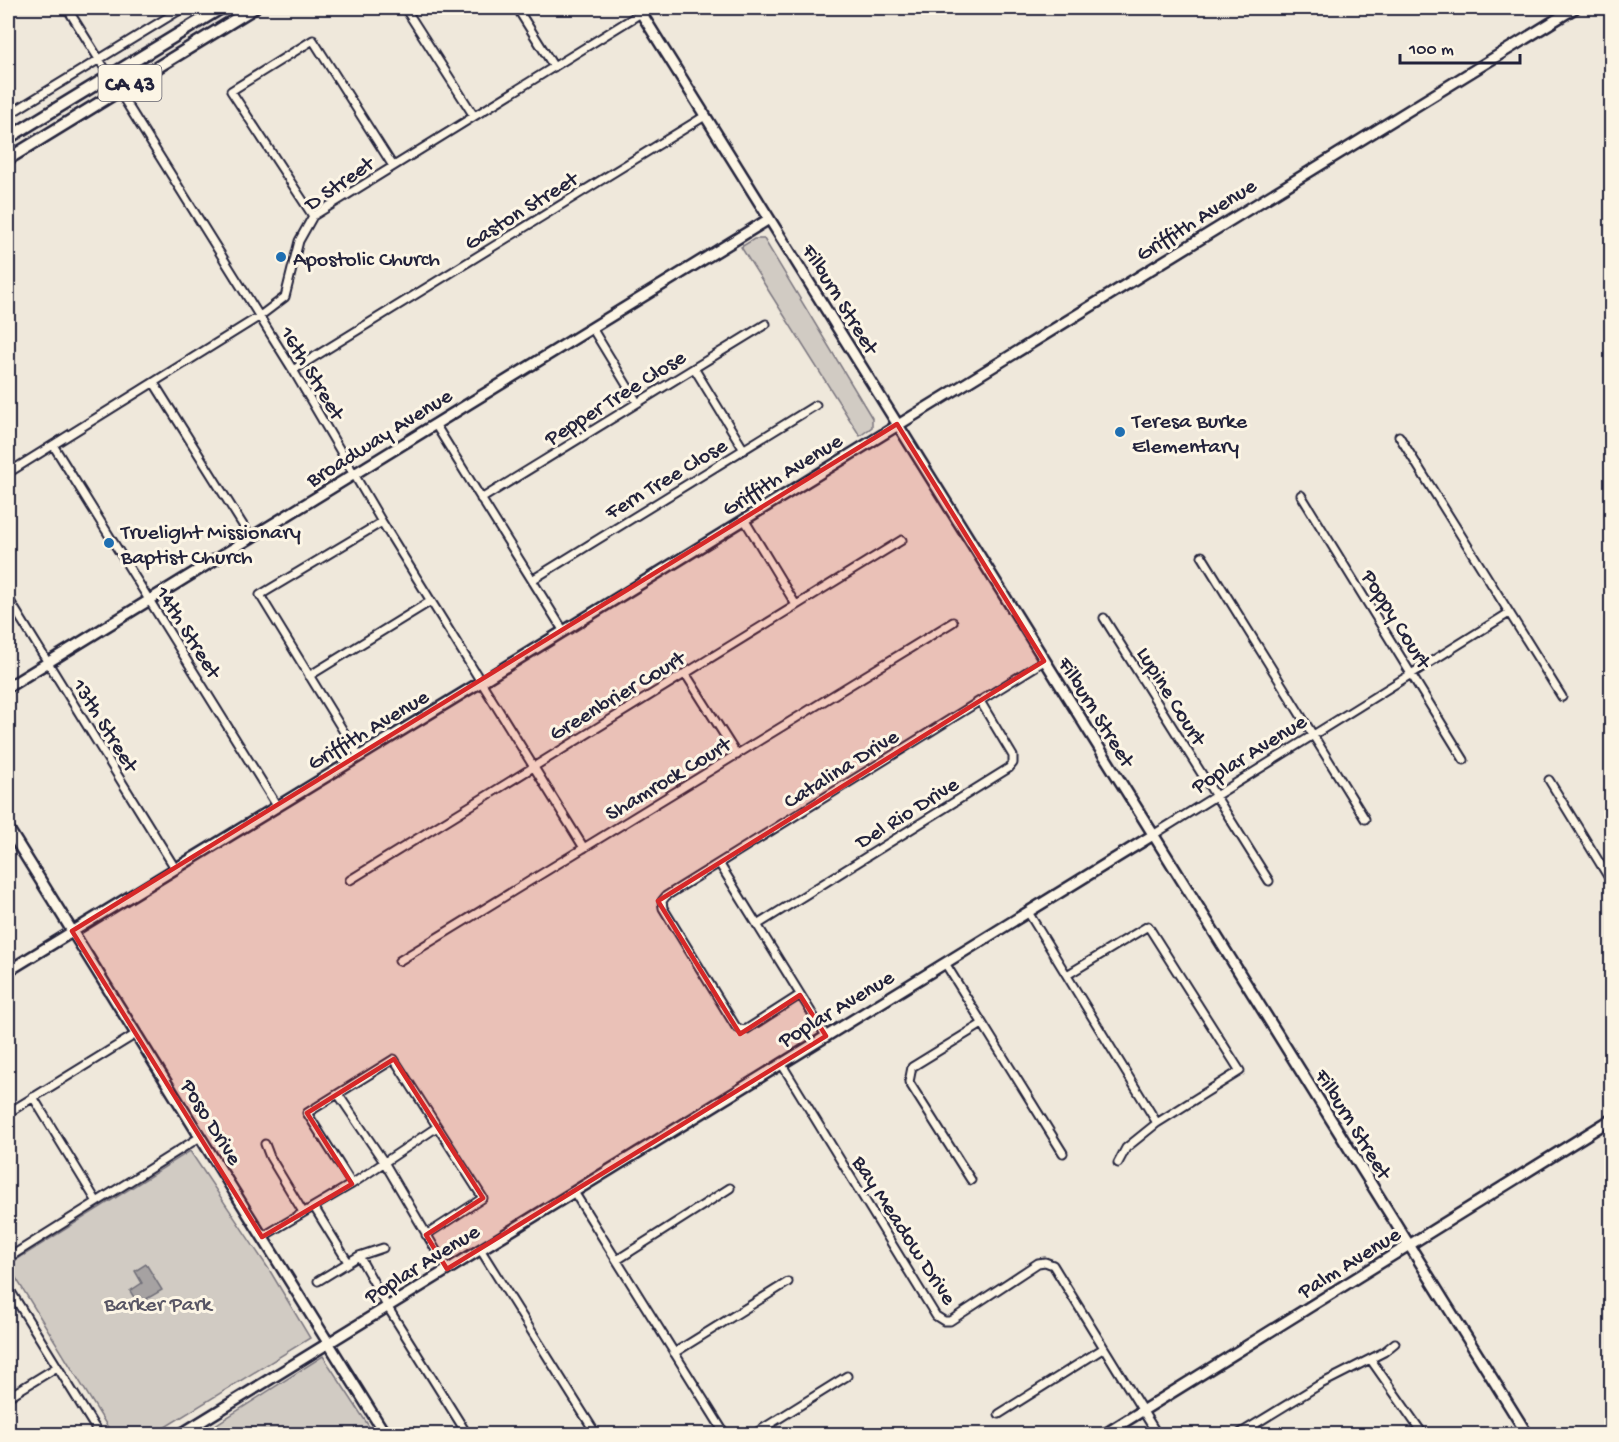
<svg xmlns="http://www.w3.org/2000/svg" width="1619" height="1442" viewBox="0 0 1619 1442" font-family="'Gochi Hand',sans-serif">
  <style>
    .green { fill: #d1cbc3; stroke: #7a767f; stroke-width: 1.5 }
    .water { fill: #a6a2a2; stroke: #716f79; stroke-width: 1.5 }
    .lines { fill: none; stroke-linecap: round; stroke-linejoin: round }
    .street-casing { stroke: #22223b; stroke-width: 11 }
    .secondary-casing { stroke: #22223b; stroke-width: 14 }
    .primary-casing { stroke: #22223b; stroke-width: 15 }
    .street { stroke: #fcf5e5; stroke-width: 7 }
    .secondary { stroke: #fcf5e5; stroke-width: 9 }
    .primary { stroke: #fcf5e5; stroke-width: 10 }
    .marked { fill: #d62828; fill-opacity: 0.2; stroke: #d62828; stroke-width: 4.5; stroke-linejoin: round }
    .poi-dot { fill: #1f6fb2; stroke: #fcf5e5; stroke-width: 2 }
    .labels { text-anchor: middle; stroke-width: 6; stroke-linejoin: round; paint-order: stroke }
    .shield { fill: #fcf5e5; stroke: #63616e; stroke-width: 1.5 }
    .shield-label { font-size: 21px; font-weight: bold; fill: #22223b }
    .street-label { font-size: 22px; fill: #22223b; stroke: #fcf5e5 }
    .poi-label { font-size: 22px; fill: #22223b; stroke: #fcf5e5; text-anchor: start }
    .park-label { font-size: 22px; fill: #575564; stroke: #fcf5e5 }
  </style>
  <rect width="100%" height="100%" fill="#efe8db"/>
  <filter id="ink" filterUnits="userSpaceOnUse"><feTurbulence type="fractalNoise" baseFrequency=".0167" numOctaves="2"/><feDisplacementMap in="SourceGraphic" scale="12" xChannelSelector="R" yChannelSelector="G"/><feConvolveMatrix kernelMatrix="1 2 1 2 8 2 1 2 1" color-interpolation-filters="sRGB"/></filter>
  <g filter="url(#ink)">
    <path class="green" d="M754 239H764L872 418V427L860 436 741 247Z
      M190 1151 270 1271 310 1338 154 1434H112L8 1265Z
      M323 1356 374 1434H201Z"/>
    <path class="water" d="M146 1264 162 1290 138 1304 130 1291 142 1283 135 1271Z"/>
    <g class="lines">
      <g class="street-casing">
        <path id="street" d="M67 8 293 370 382 522 584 848
          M405 8 474 116
          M517 8 554 67
          M8 115 183 8
          M313 216 231 91 313 40 393 166
          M592 328 637 402
          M694 368 744 450
          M293 370 705 116
          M154 383 251 538
          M435 424 563 630
          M1399 436 1562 697
          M53 445 277 806
          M8 473 260 316 285 297 299 241 313 216 641 13
          M1301 495 1464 760
          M481 499 766 324
          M744 519 796 605
          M1202 556 1365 819
          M532 580 816 405
          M8 598 175 868
          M1104 618 1269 881
          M685 673 737 755
          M309 676 431 601
          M358 755 260 595 382 522
          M1549 780 1612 883
          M1153 835 1509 613
          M719 863 826 1036
          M350 880 902 540
          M1028 912 1157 1123
          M757 925 1009 768 1013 763V756L980 701
          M399 961 953 622
          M945 963 1063 1153
          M1067 975 1148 926 1240 1071 1157 1123 1126 1148 1118 1163
          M800 995 747 1029 742 1030 736 1027 663 908 662 901 666 896 1044 661
          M781 1063 936 1316 944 1321H950L1038 1263 1045 1262 1053 1265 1157 1434
          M338 1094 384 1162 447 1269
          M33 1097 97 1202
          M8 1113 136 1034
          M265 1144 270 1157 303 1212
          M971 1180 909 1082 912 1067 982 1024
          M352 1184 307 1113 394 1059 483 1198 426 1235
          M574 1192 725 1434
          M314 1207 348 1262
          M262 1237 352 1184 437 1127
          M480 1249 596 1434
          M359 1256 387 1306 467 1434
          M8 1258 200 1137
          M617 1260 730 1188
          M318 1281 359 1256 383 1248
          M8 1287 99 1434
          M674 1353 788 1282
          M1371 1360 1423 1434
          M8 1397 57 1367
          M999 1414 1104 1348
          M754 1434 847 1376
          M1239 1434 1319 1385 1384 1352 1395 1343"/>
      </g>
      <g class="secondary-casing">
        <path id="secondary" d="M638 8 1527 1434
          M8 687 769 219
          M8 828 385 1434
          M8 971 481 682 1575 8
          M181 1434 1153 835
          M1105 1434 1612 1119"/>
      </g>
      <g class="primary-casing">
        <path id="primary" d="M8 138 221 8
          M8 159 254 8"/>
      </g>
      <use href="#street" class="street"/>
      <use href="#secondary" class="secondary"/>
      <use href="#primary" class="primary"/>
    </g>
  </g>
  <path class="marked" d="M897 424 1044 661 658 901 740 1034 800 995 826 1036 447 1269 426 1235 483 1198 394 1059 307 1113 352 1184 262 1237 72 931Z"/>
  <g class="poi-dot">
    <circle cx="281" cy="257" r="6"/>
    <circle cx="1120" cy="432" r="6"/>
    <circle cx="109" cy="543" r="6"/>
  </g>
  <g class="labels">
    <rect class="shield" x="98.5" y="65" width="63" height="36" rx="4.5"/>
    <g class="shield-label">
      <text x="130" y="90">CA 43</text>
    </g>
    <g class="street-label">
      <text transform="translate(338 182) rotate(-35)" y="8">D Street</text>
      <text transform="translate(520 209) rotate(-32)" y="8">Gaston Street</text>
      <text transform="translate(1195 218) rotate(-32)" y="8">Griffith Avenue</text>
      <text transform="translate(842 298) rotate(58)" y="8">Filburn Street</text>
      <text transform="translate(314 372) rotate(59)" y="8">16th Street</text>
      <text transform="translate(614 396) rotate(-32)" y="8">Pepper Tree Close</text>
      <text transform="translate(378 436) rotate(-32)" y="8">Broadway Avenue</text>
      <text transform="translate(781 473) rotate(-32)" y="8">Griffith Avenue</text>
      <text transform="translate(665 477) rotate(-31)" y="8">Fern Tree Close</text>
      <text transform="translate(1398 618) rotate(58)" y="8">Poppy Court</text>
      <text transform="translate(190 631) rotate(58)" y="8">14th Street</text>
      <text transform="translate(616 694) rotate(-31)" y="8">Greenbrier Court</text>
      <text transform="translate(1173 695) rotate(58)" y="8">Lupine Court</text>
      <text transform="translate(1098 711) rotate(58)" y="8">Filburn Street</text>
      <text transform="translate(107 724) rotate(58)" y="8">13th Street</text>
      <text transform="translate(367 728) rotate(-31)" y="8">Griffith Avenue</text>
      <text transform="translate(1248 752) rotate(-32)" y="8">Poplar Avenue</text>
      <text transform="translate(840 767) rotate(-32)" y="8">Catalina Drive</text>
      <text transform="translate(667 777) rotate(-31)" y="8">Shamrock Court</text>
      <text transform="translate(906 811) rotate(-32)" y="8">Del Rio Drive</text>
      <text transform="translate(835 1007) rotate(-31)" y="8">Poplar Avenue</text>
      <text transform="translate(213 1121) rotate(58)" y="8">Poso Drive</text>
      <text transform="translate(1355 1123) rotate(58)" y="8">Filburn Street</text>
      <text transform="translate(906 1229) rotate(57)" y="8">Bay Meadow Drive</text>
      <text transform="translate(1348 1261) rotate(-32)" y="8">Palm Avenue</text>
      <text transform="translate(421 1262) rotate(-32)" y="8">Poplar Avenue</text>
    </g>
    <g class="poi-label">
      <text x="293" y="265">Apostolic Church</text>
      <text x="1132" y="427">Teresa Burke<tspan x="1132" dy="25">Elementary</tspan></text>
      <text x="121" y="538">Truelight Missionary<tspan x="121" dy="25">Baptist Church</tspan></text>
    </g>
    <g class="park-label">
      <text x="158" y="1310">Barker Park</text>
    </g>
  </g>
  <rect width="1619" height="1442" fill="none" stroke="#fcf5e5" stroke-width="30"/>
  <rect x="15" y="15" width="1589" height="1412" fill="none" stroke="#22223b" stroke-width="2" filter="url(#ink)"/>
  <path d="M1400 54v9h120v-9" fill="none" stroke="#22223b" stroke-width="3"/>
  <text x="1409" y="54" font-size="18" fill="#22223b" stroke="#fcf5e5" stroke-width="4.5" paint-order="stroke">100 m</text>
</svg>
